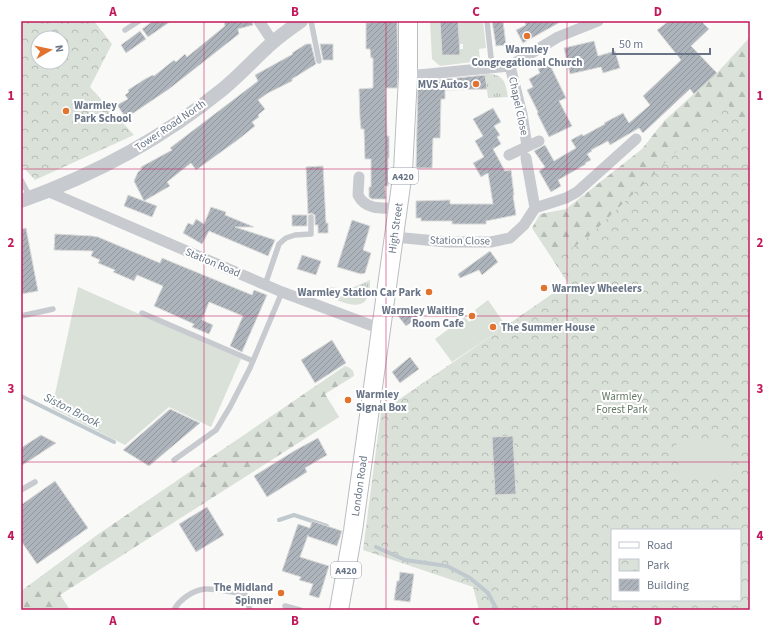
<svg xmlns="http://www.w3.org/2000/svg" width="771" height="631" viewBox="0 0 771 631" font-family="'Source Sans 3',sans-serif">
  <style>
    .grass { fill: url(#grass-tufts) }
    .forest { fill: url(#forest-firs) }
    .park { fill: url(#park-crowns); fill-rule: evenodd }
    .garden { fill: #dae1d8 }
    .lines { fill: none; stroke-linecap: round; stroke-linejoin: round }
    .stream { stroke: #c0c9ce; stroke-width: 4 }
    .building { fill: url(#building-hatch); stroke: #dbdbd9 }
    .primary-casing { stroke: #babdc2; stroke-width: 20 }
    .service { stroke: #c7cace; stroke-width: 5.5 }
    .minor { stroke: #c7cace; stroke-width: 11 }
    .tertiary { stroke: #c7cace; stroke-width: 14 }
    .primary { stroke: #fff; stroke-width: 18 }
    .grid { fill: none; stroke: #c2185b; stroke-width: 1; stroke-opacity: 0.55 }
    .poi-dot { fill: #e1732f; stroke: #fff; stroke-width: 1.5 }
    .labels { text-anchor: middle; stroke-width: 4; stroke-linejoin: round; paint-order: stroke }
    .shield { fill: #fff; stroke: #969eab; stroke-width: 1 }
    .shield-label { font-size: 10px; font-weight: bold; fill: #697587 }
    .poi-label { font-size: 11px; font-weight: bold; fill: #697587; stroke: #fff; text-anchor: end }
    .street-label { font-size: 11px; fill: #697587; stroke: #fff }
    .park-label { font-size: 11px; fill: #657a64; stroke: #fff }
    .water-label { font-size: 12px; font-style: italic; fill: #647683; stroke: #fff }
    .neatline { fill: none; stroke: #c2185b; stroke-width: 1.5 }
    .grid-label { font-size: 13px; text-anchor: middle; font-weight: bold; fill: #c2185b }
  </style>
  <defs>
    <pattern id="grass-tufts" width="24" height="20" patternUnits="userSpaceOnUse"><rect width="24" height="20" fill="#dae1d8"/><path d="M3 7l-1-3M5 7V3M7 7l1-3M15 17l-1-3M17 17v-4M19 17l1-3" fill="none" stroke="#b5bbb5"/></pattern>
    <pattern id="forest-firs" width="22" height="20" patternUnits="userSpaceOnUse"><rect width="22" height="20" fill="#dae1d8"/><path d="M5 1l3.5 6h-7zM16 11l3.5 6h-7z" fill="#b5bbb5"/></pattern>
    <pattern id="park-crowns" width="20" height="18" patternUnits="userSpaceOnUse"><rect width="20" height="18" fill="#dae1d8"/><path d="M2 6a3 3 0 1 1 6 0M12 15a3 3 0 1 1 6 0" fill="none" stroke="#b5bbb5"/></pattern>
    <pattern id="building-hatch" width="6" height="6" patternUnits="userSpaceOnUse"><rect width="6" height="6" fill="#aeb4bb"/><path d="M-1 1l2-2M0 6l6-6M5 7l2-2" fill="none" stroke="#92979e"/></pattern>
  </defs>
  <rect width="100%" height="100%" fill="#f9f9f7"/>
  <path class="grass" d="M485 73C504 75 505 80 508 97L488 98Z
    M370 280C370 285 370 292 368 296 362 313 339 301 328 296L329 287 344 289 352 288Z"/>
  <path class="forest" d="M750 37V271L381 412 568 283 532 228 540 214 566 209 642 149 664 121 717 73Z
    M345 366C351 368 354 370 354 376L325 394 339 417 60 595 70 610H21V591L97 535Z"/>
  <path class="park" d="M21 21H94L112 44 90 87 134 135 35 180 21 165ZM38 38H62V62H38Z
    M727 103 750 136V610H479L473 587 363 550 381 412 511 324 568 283 553 259 585 240ZM612 530H740V600H612Z"/>
  <path class="garden" d="M430 21H440L442 55H459V49H463V44H459L458 23H461V21H483L486 48 479 49 480 61 440 66 432 59Z
    M78 287 241 359 211 427 169 407 125 445 52 408Z
    M488 300 506 326 452 362 435 339 465 317 469 322 478 315 475 310Z
    M327 398 339 417 323 427 312 409Z
    M726 437 731 475 680 481 676 442Z"/>
  <g class="lines">
    <path class="stream" d="M21 396 114 442
      M279 520 294 515 327 526
      M376 547 405 560 447 566 470 578 488 593 497 610"/>
  </g>
  <path class="building" d="M153 21H171L148 37 142 29Z
    M224 21H252L253 25 238 29 239 34 230 41 169 89 126 118 117 105 128 99 125 95 129 92 128 90 145 79 153 75 154 76 174 60 176 62 185 54 187 57 225 26Z
    M379 21H397L398 76 397 88H386L387 136H389V158H388V186H385L386 199H372L369 197V187H371V159H365L364 129H361L360 118 359 89 373 88V58H371L370 49H366V23L379 22Z
    M440 21H458L460 55H442Z
    M492 21H503L506 45 496 46Z
    M524 21H562L523 43 516 30 526 25Z
    M669 21H701L709 29 691 46 717 73 694 94 690 89 643 133 639 128 610 145 608 141 591 150 592 151 587 154 591 160 585 163 586 164 558 180 561 186 551 192 539 171 545 167 534 151 545 145 554 161 576 148 571 140 582 134 583 136 605 124 604 123 623 113 629 123 650 105 643 96 681 60 657 30Z
    M140 31 146 39 126 53 121 45Z
    M594 41 598 56 615 51 620 68 603 73 601 67 570 74 564 48Z
    M306 44H311L316 64 292 79V81L268 93 258 100 265 109 258 115 259 117 252 122 255 126 239 139 196 170 191 163 167 182 170 186 144 201 134 181 138 172 142 169 141 167 172 150 170 148 258 81 255 75 293 54 292 53Z
    M320 44H333V60H323Z
    M549 63 566 98 559 101 572 126 549 137 537 113 538 112 527 90 533 87 529 79 540 73 538 69Z
    M485 75 487 89 445 90V99H441L440 138H433L432 168H416L418 82Z
    M493 108 501 122 494 126 500 135 497 137 501 144 493 149 505 171 511 170 514 195H513L516 215 486 221V224H452V221H421V218H416V201L450 200V204H493L488 173 481 177 473 163 484 157 475 141 483 136 473 119Z
    M323 166 326 223H328V233H318V225H315V215L311 213 308 214 306 167Z
    M128 195 157 206 152 217 124 206Z
    M211 207 226 212 225 215 254 227H235L275 240 268 256 209 231 202 244 183 233 188 223 193 225 196 219 204 224Z
    M292 215H307V226H292Z
    M352 220 370 226 363 250 371 253 365 273 361 274 337 267Z
    M26 228 38 291 21 294V229Z
    M55 234 92 236 98 237 160 263 162 258 252 295 254 290 267 295 242 352 230 346 243 316 209 302 202 320 213 325 209 334 192 327 194 324 154 306 163 286 137 275 134 281 113 272 115 270 98 263 100 260 91 256 93 251 54 250Z
    M490 251 498 262 482 275 479 270 460 278 458 274Z
    M302 255 321 261 316 275 297 269Z
    M410 306 418 317 406 326 398 316Z
    M332 340 346 363 315 383 301 360Z
    M410 357 419 369 400 383 392 372Z
    M170 409 200 423 149 466 123 450Z
    M41 435 56 443 21 466V448Z
    M513 436 516 494 495 495 492 437Z
    M318 438 327 455 305 468 307 472 267 497 254 476 294 451Z
    M55 481 88 528 37 564 21 541V505Z
    M207 507 224 535 196 552 179 524Z
    M312 521 342 531 337 546 307 536 308 535 300 557 329 566 319 598 309 595 313 584 299 580 301 577 282 571 298 524 310 528Z
    M400 572 414 574 410 602 394 600 397 581H399Z"/>
  <g class="lines">
    <g class="primary-casing">
      <path id="primary" d="M339 610 353 531 403 171 408 76V21"/>
    </g>
    <path class="service" d="M311 21 319 61
      M487 21 492 67
      M125 30 139 21
      M21 180 30 197
      M265 285 279 244 286 238 295 235 311 234V217
      M142 313 253 361
      M21 316 53 309
      M174 460 216 430 230 407 250 368 282 292
      M21 490 35 482
      M285 606 300 610
      M174 610C179 600 193 590 205 589 216 588 234 593 245 594L250 610"/>
    <path class="minor" d="M259 21 273 42
      M510 66 522 114 527 146
      M408 76 510 66 558 37 598 21
      M509 155 539 141
      M359 177 358 195C366 211 384 208 398 208
      M47 191 282 292 381 329
      M535 208 566 198 577 192 636 139
      M394 237 447 242H491L510 238 524 225 535 208 526 158"/>
    <path class="tertiary" d="M21 201C94 175 163 138 223 89 240 75 255 58 272 43 281 35 291 28 301 21"/>
    <use href="#primary" class="primary"/>
  </g>
  <path class="grid" d="M204 21V610M386 21V610M567 21V610M21 169H750M21 316H750M21 462H750"/>
  <g class="poi-dot">
    <circle cx="527" cy="36" r="4"/>
    <circle cx="476" cy="84" r="4"/>
    <circle cx="66" cy="111" r="4"/>
    <circle cx="544" cy="288" r="4"/>
    <circle cx="429" cy="292" r="4"/>
    <circle cx="472" cy="316" r="4"/>
    <circle cx="493" cy="327" r="4"/>
    <circle cx="348" cy="400" r="4"/>
    <circle cx="281" cy="593" r="4"/>
  </g>
  <g class="labels">
    <g class="shield">
      <rect x="388" y="168" width="30" height="16" rx="3"/>
      <rect x="331" y="562" width="30" height="16" rx="3"/>
    </g>
    <g class="shield-label">
      <text x="403" y="180">A420</text>
      <text x="346" y="574">A420</text>
    </g>
    <g class="poi-label">
      <text x="527" y="53" text-anchor="middle">Warmley<tspan x="527" dy="13">Congregational Church</tspan></text>
      <text x="468" y="88">MVS Autos</text>
      <text x="74" y="109" text-anchor="start">Warmley<tspan x="74" dy="13">Park School</tspan></text>
      <text x="552" y="292" text-anchor="start">Warmley Wheelers</text>
      <text x="421" y="296">Warmley Station Car Park</text>
      <text x="464" y="314">Warmley Waiting<tspan x="464" dy="13">Room Cafe</tspan></text>
      <text x="501" y="331" text-anchor="start">The Summer House</text>
      <text x="356" y="398" text-anchor="start">Warmley<tspan x="356" dy="13">Signal Box</tspan></text>
      <text x="273" y="591">The Midland<tspan x="273" dy="13">Spinner</tspan></text>
    </g>
    <g class="street-label">
      <text transform="translate(519 106) rotate(78)" y="4">Chapel Close</text>
      <text transform="translate(170 125) rotate(-34)" y="4">Tower Road North</text>
      <text transform="translate(395 228) rotate(-82)" y="4">High Street</text>
      <text transform="translate(460 240) rotate(1)" y="4">Station Close</text>
      <text transform="translate(213 262) rotate(23)" y="4">Station Road</text>
      <text transform="translate(359 486) rotate(-82)" y="4">London Road</text>
    </g>
    <g class="park-label">
      <text x="622" y="400">Warmley<tspan x="622" dy="13">Forest Park</tspan></text>
    </g>
    <g class="water-label">
      <text transform="translate(72 410) rotate(27)" y="4">Siston Brook</text>
    </g>
  </g>
  <rect width="771" height="631" fill="none" stroke="#ffffff" stroke-width="44"/>
  <rect x="611" y="529" width="130" height="72" fill="#ffffff" stroke="#c3c8cf"/>
  <rect x="619" y="542" width="20" height="6" fill="#ffffff" stroke="#c3c8cf"/>
  <text x="647" y="549" font-size="12" fill="#697587">Road</text>
  <rect x="619" y="559" width="20" height="12" fill="url(#park-crowns)" stroke="#c3c8cf"/>
  <text x="647" y="569" font-size="12" fill="#697587">Park</text>
  <rect x="619" y="579" width="20" height="12" fill="url(#building-hatch)" stroke="#c3c8cf"/>
  <text x="647" y="589" font-size="12" fill="#697587">Building</text>
  <g transform="translate(50 50) rotate(81)"><circle r="19" fill="#ffffff" stroke="#c3c8cf"/>
  <path d="M0-3L7 15L0 10L-7 15Z" fill="#e1732f"/>
  <text y="-6" font-size="11" font-weight="bold" text-anchor="middle" fill="#697587">N</text>
  </g>
  <path d="M613 48v6h97v-6" fill="none" stroke="#697587" stroke-width="2"/>
  <text x="619" y="48" font-size="12" fill="#697587" stroke="#ffffff" stroke-width="3" paint-order="stroke">50 m</text>
  <rect x="22" y="22" width="727" height="587" class="neatline"/>
  <g class="grid-label">
    <text x="113" y="16">A</text>
    <text x="295" y="16">B</text>
    <text x="476" y="16">C</text>
    <text x="658" y="16">D</text>
    <text x="11" y="100">1</text>
    <text x="760" y="100">1</text>
    <text x="11" y="247">2</text>
    <text x="760" y="247">2</text>
    <text x="11" y="393">3</text>
    <text x="760" y="393">3</text>
    <text x="11" y="540">4</text>
    <text x="760" y="540">4</text>
    <text x="113" y="625">A</text>
    <text x="295" y="625">B</text>
    <text x="476" y="625">C</text>
    <text x="658" y="625">D</text>
  </g>
</svg>
